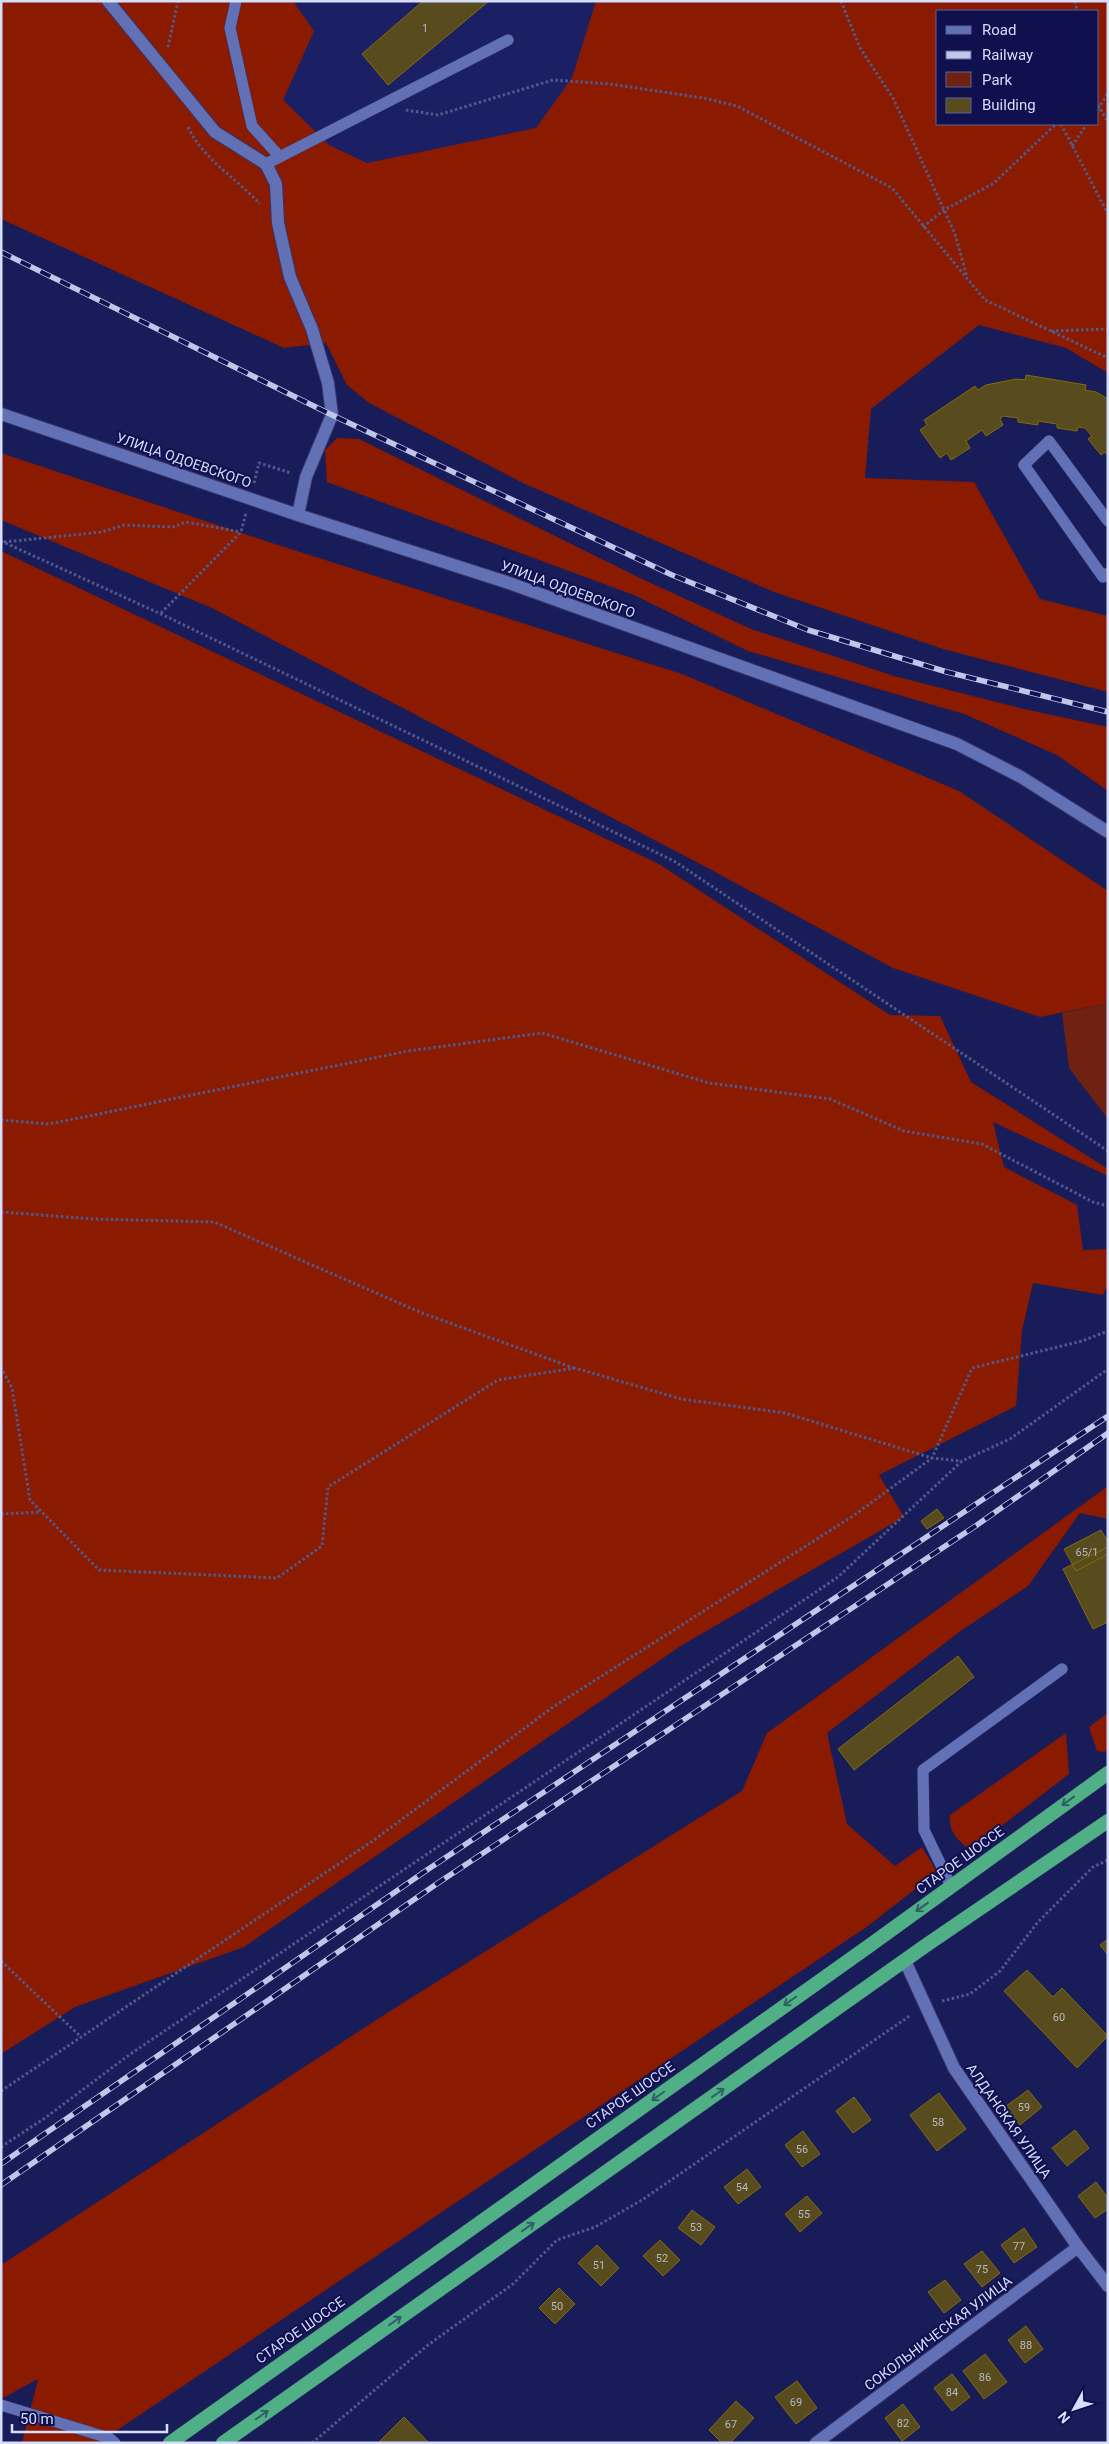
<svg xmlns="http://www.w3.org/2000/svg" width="1109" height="2444" viewBox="0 0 1109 2444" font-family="Roboto,sans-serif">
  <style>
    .built { fill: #1b2065 }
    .green { fill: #6f2112 }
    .forest { fill: #8a1a00; fill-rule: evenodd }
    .building { fill: #584b1e; stroke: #846c05 }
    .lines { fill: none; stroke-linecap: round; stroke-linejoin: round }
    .service-casing { stroke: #38356a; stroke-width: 12 }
    .minor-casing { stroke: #38356a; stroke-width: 14 }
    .tertiary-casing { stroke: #38356a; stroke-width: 14 }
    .trunk-casing { stroke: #38356a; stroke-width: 15 }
    .path { stroke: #52588b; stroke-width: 3; stroke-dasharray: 2.5 2.5; stroke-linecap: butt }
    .service { stroke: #6271b6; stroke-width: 11 }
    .minor { stroke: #6271b6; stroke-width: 12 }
    .tertiary { stroke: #6271b6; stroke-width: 12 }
    .trunk { stroke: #4eb084; stroke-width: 14 }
    .rail-casing { stroke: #bec6e9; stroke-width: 5.5 }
    .rail { stroke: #10104e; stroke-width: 4; stroke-dasharray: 11; stroke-linecap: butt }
    .oneway { stroke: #2f6069 }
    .labels { text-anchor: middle; stroke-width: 4; stroke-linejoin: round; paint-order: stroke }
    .number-label { font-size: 11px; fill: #b6b9c5 }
    .street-label { font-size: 14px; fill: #d5defd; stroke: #10104e }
  </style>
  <rect width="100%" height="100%" fill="#181c59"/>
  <path class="built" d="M197 1H717L696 150 296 176Z"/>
  <path class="green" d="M1108 1003V1119L1069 1068 1062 1013Z"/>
  <path class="forest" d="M1 1H293L314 31 283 100 329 145 367 163 536 128 572 78 596 1H1108V373L1066 348 979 325 871 409 865 478 974 482 1040 599 1108 616V692L943 649 774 592 525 484 369 403 347 385 326 343 284 348 1 219ZM938 11H1098V124H938Z
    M337 438 359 439 640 578 751 629 894 676 1024 709 1108 727V791L1057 755 964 714 748 651 634 595 327 482 325 450Z
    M1 453 275 544 682 674 959 791 1108 891V1003L1040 1017 893 968 704 866 212 608 1 520Z
    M1 551 659 864 890 1015 940 1016 971 1082 1108 1169V1176L993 1122 1004 1167 1077 1205 1083 1250 1108 1249V1284L1103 1295 1033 1283 1022 1331 1016 1406 879 1475 904 1517 682 1645 244 1947 75 2007 1 2054Z
    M1108 1486V1519L1080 1513 1028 1586 962 1630 827 1733 847 1824 895 1866 922 1847 937 1872 868 1926 98 2443H22L38 2379 1 2399V2265L390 2011 742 1791 767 1733Z
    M1108 1713V1750L1104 1752 1097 1751 1089 1727Z
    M1066 1733 1069 1774 970 1850C958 1840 948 1832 950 1815Z"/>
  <path class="building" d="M423 1H489L388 85 362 54Z
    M1026 375 1086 385 1085 390 1096 392 1108 399V456L1105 452 1101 455 1088 439 1092 436 1085 428 1078 427 1077 431 1057 428V424L1038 421V425L1018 422V418L1003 416 1000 419 1003 425 986 436 982 430 966 441 970 448 951 460 947 453 940 458 920 430 927 425 924 420 975 386 978 390 986 385 1016 379 1025 380Z
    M937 1509 944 1518 927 1529 921 1521Z
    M1101 1530 1108 1542V1554L1076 1571 1064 1549Z
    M1108 1547V1622L1093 1629 1063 1569Z
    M958 1656 974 1677 854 1770 838 1749Z
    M1108 1939V1955L1100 1945Z
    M1027 1970 1053 1997 1062 1988 1108 2036 1077 2068 1004 1991Z
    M1028 2090 1042 2107 1020 2125 1005 2107Z
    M939 2093 966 2129 937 2151 910 2115Z
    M854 2097 871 2120 853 2133 836 2111Z
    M1075 2130 1089 2148 1067 2166 1052 2148Z
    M803 2131 820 2154 802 2167 785 2145Z
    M747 2169 761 2187 738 2204 724 2187Z
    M1096 2182 1108 2198V2209L1095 2218 1078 2196Z
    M807 2196 822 2213 800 2232 785 2214Z
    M692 2210 715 2227 701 2245 678 2228Z
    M1024 2228 1037 2247 1014 2263 1001 2245Z
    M660 2240 680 2260 663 2276 643 2256Z
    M597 2245 619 2268 601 2286 578 2263Z
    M982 2251 1000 2273 982 2287 964 2264Z
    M945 2280 961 2300 944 2313 928 2292Z
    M559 2288 575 2304 555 2324 539 2308Z
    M1026 2326 1043 2349 1025 2363 1008 2340Z
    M985 2354 1007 2382 984 2399 963 2371Z
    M952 2374 970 2397 952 2411 934 2388Z
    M797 2381 817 2408 796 2424 775 2397Z
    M736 2401 754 2418 730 2443H722L709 2430Z
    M903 2404 920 2427 902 2441 885 2418Z
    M404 2417 429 2443H378Z"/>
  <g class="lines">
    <g class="service-casing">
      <path id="service" d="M236 1 230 28 252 126 280 157
        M266 164 508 40
        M1108 521 1049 441 1024 465 1103 577 1108 573
        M951 1886 924 1830 923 1770 1062 1669
        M1 2405 109 2438 115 2443"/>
    </g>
    <g class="minor-casing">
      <path id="minor" d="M108 1 215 132 266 164 276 184 278 223 290 277 312 329 328 383 332 415 306 477 298 515
        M905 1961 954 2068 1078 2247 1108 2286
        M816 2443 1078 2247"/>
    </g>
    <g class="tertiary-casing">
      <path id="tertiary" d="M1 414 298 515 506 582 957 744 1021 777 1108 832"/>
    </g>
    <g class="trunk-casing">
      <path id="trunk" d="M170 2443 869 1946 1108 1773
        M223 2443 925 1946 1108 1821"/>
    </g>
    <path class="path" d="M841 1 860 48 893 98 955 234 967 277
      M1075 1 1077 11
      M168 47 178 1
      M1098 105 1108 122
      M1098 109 1108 93
      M406 110 438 115 553 80 610 84 703 98 737 106 892 188 985 300 1108 358
      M1061 124 1108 214
      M188 127C203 159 236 178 260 204
      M1072 146 1087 124
      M923 227 944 210 994 183 1056 124
      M1051 331 1108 329
      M254 483 259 463 291 473
      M1 541 161 614 674 861 1108 1151
      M4 542 102 532 124 525 173 527 186 522 241 532
      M161 613 241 532 246 513
      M1 1120 49 1124 408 1051 542 1033 709 1083 830 1099 904 1131 982 1144 1093 1202 1108 1206
      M1 1212 94 1219 214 1222 422 1313 574 1368
      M1 1367 12 1388 30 1500 99 1570 277 1578 322 1546 328 1487 498 1380 575 1368 681 1399 785 1413 932 1458 962 1461
      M1 1514 41 1512
      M1 1961 80 2036
      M942 2001 970 1994 1000 1971 1038 1922 1093 1867 1108 1860
      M1 2091 374 1840 553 1707 853 1516 932 1458 972 1368 1082 1341 1108 1331
      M1 2147 45 2118 129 2055 838 1577 962 1461 1010 1439 1108 1369
      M312 2443 428 2345 513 2284 557 2240 595 2227 642 2200 911 2015"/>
    <use href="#service" class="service"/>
    <use href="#minor" class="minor"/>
    <use href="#tertiary" class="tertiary"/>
    <use href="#trunk" class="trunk"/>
    <g class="rail-casing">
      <path id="rail" d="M1 252 332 415 672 575 808 630 947 672 1108 712
        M1 2164 427 1870 1108 1416
        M1 2185 438 1883 977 1525 1108 1433"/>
    </g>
    <use href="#rail" class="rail"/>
  </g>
  <defs><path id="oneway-shaft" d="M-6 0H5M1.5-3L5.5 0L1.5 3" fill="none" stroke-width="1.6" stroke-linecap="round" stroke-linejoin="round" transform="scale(1.25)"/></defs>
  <g class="oneway">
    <use href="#oneway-shaft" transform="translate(1068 1801) rotate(144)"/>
    <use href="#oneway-shaft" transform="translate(922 1907) rotate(144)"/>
    <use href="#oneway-shaft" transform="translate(790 2001) rotate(145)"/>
    <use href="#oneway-shaft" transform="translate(718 2093) rotate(-35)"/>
    <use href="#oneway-shaft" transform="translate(658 2096) rotate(145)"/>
    <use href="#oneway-shaft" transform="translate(528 2227) rotate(-35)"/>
    <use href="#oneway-shaft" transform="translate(395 2321) rotate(-35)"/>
    <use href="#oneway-shaft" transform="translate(262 2415) rotate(-35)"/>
  </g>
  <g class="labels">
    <g class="number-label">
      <text x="425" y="32">1</text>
      <text x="1087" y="1556">65/1</text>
      <text x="1059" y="2021">60</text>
      <text x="1024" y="2111">59</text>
      <text x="938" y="2126">58</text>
      <text x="802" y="2153">56</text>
      <text x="742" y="2191">54</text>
      <text x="804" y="2218">55</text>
      <text x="696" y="2231">53</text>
      <text x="1019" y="2250">77</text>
      <text x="662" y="2262">52</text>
      <text x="599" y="2269">51</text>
      <text x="982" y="2273">75</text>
      <text x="557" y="2310">50</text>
      <text x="1026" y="2349">88</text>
      <text x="985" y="2381">86</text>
      <text x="952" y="2396">84</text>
      <text x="796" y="2406">69</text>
      <text x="903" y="2427">82</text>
      <text x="731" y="2428">67</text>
    </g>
    <g class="street-label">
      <text transform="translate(184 460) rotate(19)" y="5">УЛИЦА ОДОЕВСКОГО</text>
      <text transform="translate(568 589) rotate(20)" y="5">УЛИЦА ОДОЕВСКОГО</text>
      <text transform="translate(960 1860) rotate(-36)" y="5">СТАРОЕ ШОССЕ</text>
      <text transform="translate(630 2095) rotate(-35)" y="5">СТАРОЕ ШОССЕ</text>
      <text transform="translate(1009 2121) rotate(55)" y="5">АЛДАНСКАЯ УЛИЦА</text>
      <text transform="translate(300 2330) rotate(-35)" y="5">СТАРОЕ ШОССЕ</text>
      <text transform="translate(938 2333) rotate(-37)" y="5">СОКОЛЬНИЧЕСКАЯ УЛИЦА</text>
    </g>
  </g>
  <rect width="1109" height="2444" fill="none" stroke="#d5defd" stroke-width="5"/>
  <rect x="936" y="10" width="162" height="115" fill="#10104e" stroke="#5f6294"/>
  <rect x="946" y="26" width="25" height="8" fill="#6271b6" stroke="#5f6294"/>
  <text x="982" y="35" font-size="15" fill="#d5defd">Road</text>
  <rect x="946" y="51" width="25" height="8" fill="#bec6e9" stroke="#5f6294"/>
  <text x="982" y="60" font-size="15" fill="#d5defd">Railway</text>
  <rect x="946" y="72" width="25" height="15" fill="#6f2112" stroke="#5f6294"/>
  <text x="982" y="85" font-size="15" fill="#d5defd">Park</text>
  <rect x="946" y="98" width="25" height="15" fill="#584b1e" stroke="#5f6294"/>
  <text x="982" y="110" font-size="15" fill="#d5defd">Building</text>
  <g transform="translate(1074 2409) rotate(230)" stroke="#10104e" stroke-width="4" paint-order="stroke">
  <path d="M0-4L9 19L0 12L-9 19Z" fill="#d5defd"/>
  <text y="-8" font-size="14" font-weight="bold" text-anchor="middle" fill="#d5defd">N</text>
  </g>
  <path d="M12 2424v8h155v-8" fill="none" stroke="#d5defd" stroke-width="2.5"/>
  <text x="20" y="2424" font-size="15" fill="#d5defd" stroke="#10104e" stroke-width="4" paint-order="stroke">50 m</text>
</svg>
